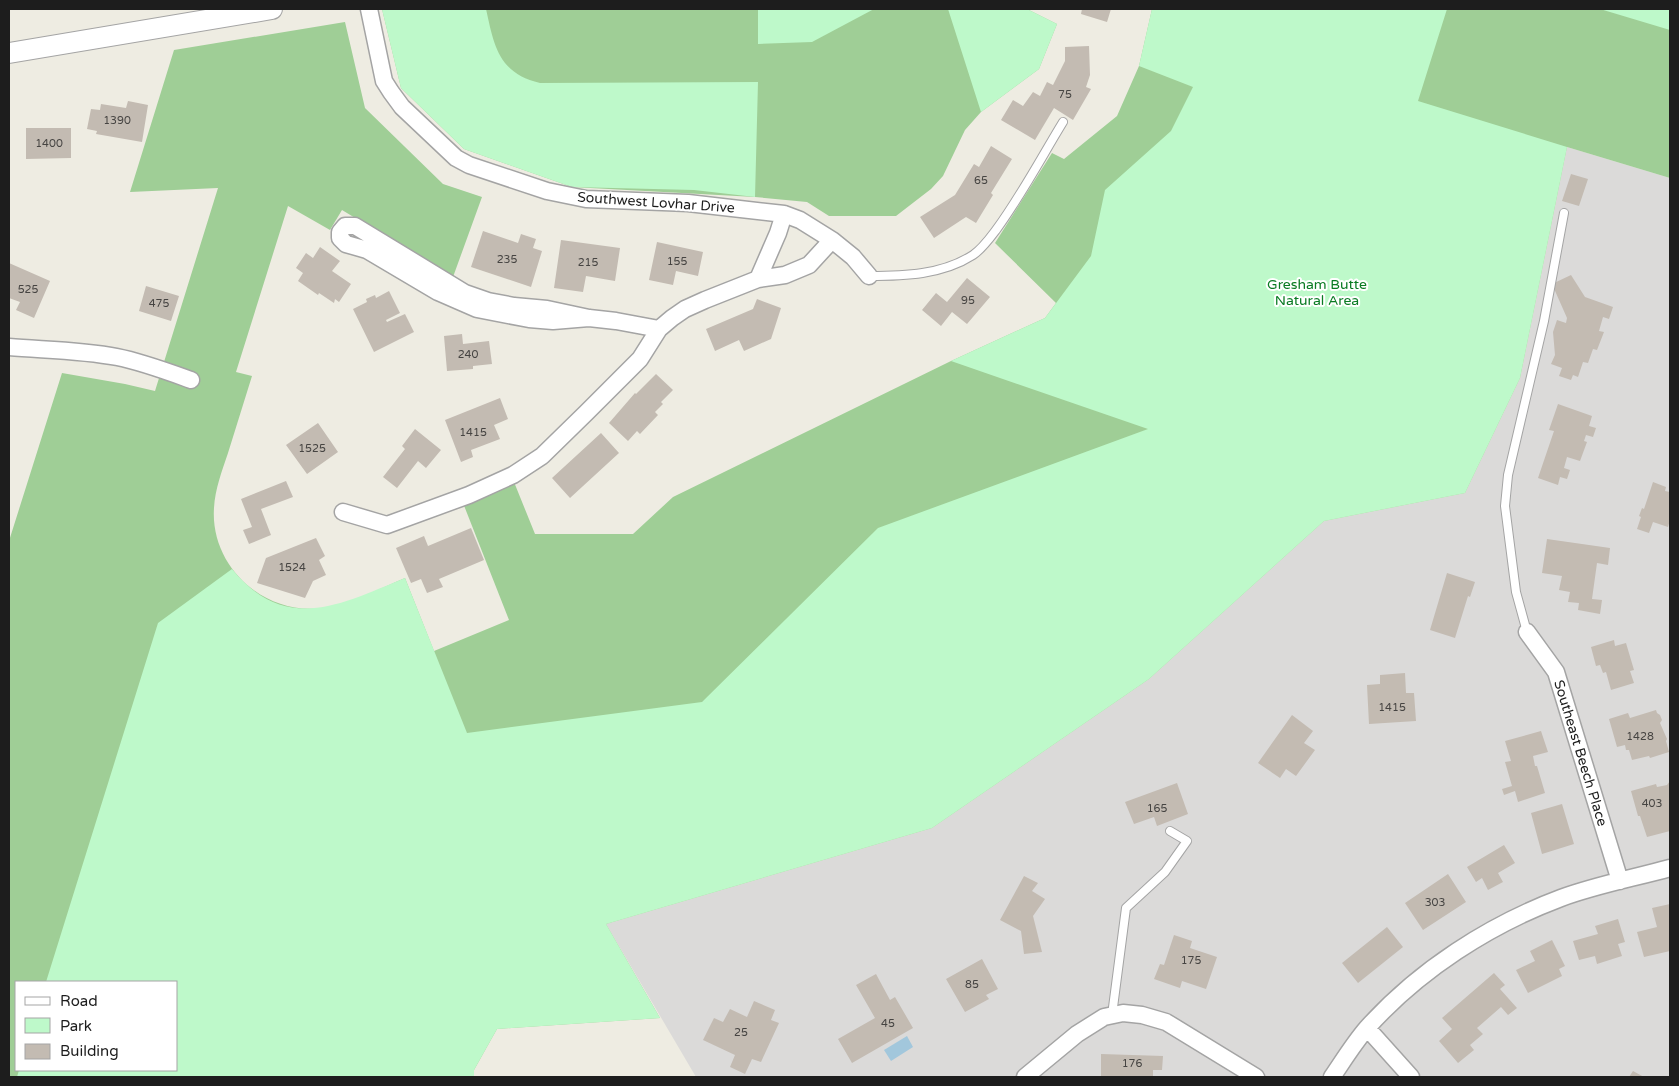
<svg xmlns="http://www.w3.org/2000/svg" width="1679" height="1086" viewBox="0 0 1679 1086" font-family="'Varela Round',sans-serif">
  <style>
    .residential { fill: #dbdad9 }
    .forest { fill: #9fce96; fill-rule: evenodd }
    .park { fill: #bef9ca }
    .water { fill: #a2c7dc }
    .building { fill: #c3bbb2 }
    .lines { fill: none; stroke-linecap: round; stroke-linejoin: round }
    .service-casing { stroke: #a4a4a4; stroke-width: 10 }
    .minor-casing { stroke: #a4a4a4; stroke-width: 19 }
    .tertiary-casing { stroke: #a4a4a4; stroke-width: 22 }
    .service { stroke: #fff; stroke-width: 8 }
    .minor { stroke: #fff; stroke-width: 16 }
    .tertiary { stroke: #fff; stroke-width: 20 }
    .labels { text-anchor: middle; stroke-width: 4; stroke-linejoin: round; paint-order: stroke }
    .number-label { font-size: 11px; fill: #464442 }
    .street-label { font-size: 14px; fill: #1d1d1d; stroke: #fff }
    .park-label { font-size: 14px; fill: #0a7b23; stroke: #fff }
  </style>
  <rect width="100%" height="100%" fill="#eeece2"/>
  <path class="residential" d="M1567 147 1670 178V1077H696L606 924 932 828 1149 679 1324 521 1465 493 1520 378Z"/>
  <path class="forest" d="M382 9H1027L1057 24 1039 69 981 112 965 130 943 176 931 189 896 216H829L807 202 755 197 572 187 464 149 401 88Z
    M1152 9H1670V178L1567 147 1520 378 1465 493 1324 521 1149 679 932 828 606 924 660 1018 497 1029 474 1070V1077H9V541L62 373 125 384 155 391 218 188 130 192 174 50 345 22 365 108 443 184 482 197 453 277 342 210 330 230 288 206 236 372 252 376C244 402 236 427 228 453 222 471 215 489 214 508 210 567 265 616 322 608 351 604 379 589 405 578L434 651 509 620 463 503 514 482 535 534H633L673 497 951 361 1045 318 1056 303 995 243 1052 153 1064 159 1117 116 1139 66ZM16 982H176V1070H16Z"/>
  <path class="park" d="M382 9H486C494 45 498 73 540 83L758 82 755 197 694 190 572 187 464 149 401 88Z
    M758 9H874L812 42 758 44Z
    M948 9H1027L1057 24 1039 69 981 112Z
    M1152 9H1447L1418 101 1567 147 1520 378 1465 493 1324 521 1149 679 932 828 606 924 660 1018 497 1029 474 1070V1077H17L19 1070H176V982H46L158 623 232 569C286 635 341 604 405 578L467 733 702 702 878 528 1148 429 951 361 1045 318 1091 256 1105 190 1171 131 1193 87 1139 66Z
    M1600 9H1670V30Z"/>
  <path class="water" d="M907 1036 913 1047 891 1061 884 1050Z"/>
  <path class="building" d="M1082 9H1111L1107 22 1081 14Z
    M1089 46 1090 75 1086 87 1091 89 1073 120 1054 108 1035 140 1001 120 1013 100 1023 106 1033 92 1040 96 1047 82 1053 85 1065 61V47Z
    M128 101 148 105 142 142 96 134 97 131 87 129 91 109 100 110 101 104 126 108Z
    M26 128H71V158L26 159Z
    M991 146 1012 159 991 193 993 195 976 223 966 217 934 238 920 217 955 195 974 164 979 167Z
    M1571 174 1588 179 1579 206 1562 201Z
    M483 231 518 243 521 234 536 239 533 248 542 251 531 287 471 267Z
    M561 240 620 248 615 281 586 276 583 292 554 288Z
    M657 242 703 252 698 276 676 271 673 285 649 280Z
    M320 247 340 261 332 271 351 284 339 302 335 299 334 303 319 293 318 295 298 281 303 273 296 268 306 253 313 258Z
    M9 263 50 281 34 318 16 310 20 302 9 298Z
    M1571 275 1585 297 1613 307 1609 319 1603 317 1599 331 1604 332 1597 350 1593 349 1588 363 1583 362 1578 377 1573 375 1571 380 1559 376 1562 368 1551 364 1555 355 1553 332 1557 320 1566 323 1567 318 1552 284Z
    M967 278 990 297 967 324 952 312 941 326 922 310 936 293 947 302Z
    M146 286 179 296 171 321 139 311Z
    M389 291 400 313 386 320 387 322 405 314 414 332 374 352 353 309 367 302 366 299 375 295 376 298Z
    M757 299 781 308 771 339 744 351 739 340 715 351 706 329 753 309Z
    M462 334 463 344 489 341 492 364 473 366V369L447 371 444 336Z
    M656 374 673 390 661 402 663 404 655 412 658 415 640 434 637 431 628 441 609 423 635 393 636 394Z
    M500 398 508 419 494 425 500 439 471 450 473 457 461 462 445 420Z
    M1558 404 1592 416 1589 426 1596 428 1593 437 1586 435 1584 441 1587 442 1580 461 1567 457 1564 468 1570 470 1567 479 1560 477 1558 485 1538 478 1554 431 1549 430Z
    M318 423 338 452 307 474 286 445Z
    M415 429 441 450 426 468 418 461 397 488 383 477 405 449 402 446Z
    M601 433 619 453 570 498 552 478Z
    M286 481 293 497 261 509 271 535 249 544 243 530 252 527 241 499Z
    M1653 482 1666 487 1665 491 1670 492V520L1668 527 1653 522 1649 533 1637 529 1641 517 1639 516 1642 508 1644 509Z
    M471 528 484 560 439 579 443 587 427 593 421 579 411 583 396 548 424 536 428 546Z
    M316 538 325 556 319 560 326 575 313 581 305 598 257 583 266 558Z
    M1547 539 1610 548 1608 565 1597 563 1592 599 1602 600 1600 614 1578 610 1579 603 1568 602 1570 592 1559 590 1562 576 1542 573Z
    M1447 573 1475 582 1470 597 1468 596 1455 638 1430 630Z
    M1614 640 1615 646 1626 643 1634 670 1630 671 1634 683 1611 690 1606 672 1603 673 1600 665 1596 666 1591 647Z
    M1405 673 1406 693H1414L1416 721 1369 724 1367 685 1380 684V675Z
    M1656 710 1657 713 1660 715 1662 720 1660 723 1667 739 1666 741 1669 752 1650 758 1649 756 1632 760 1629 750H1626L1625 745 1617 747 1609 719 1628 713 1630 718Z
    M1292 715 1313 731 1304 743 1315 750 1296 776 1286 769 1280 778 1258 763Z
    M1541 731 1548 752 1533 756 1535 766H1537L1545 793 1518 802 1515 791 1504 795 1502 789 1512 786 1505 762 1511 761 1505 741Z
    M1670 781V831L1647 837 1640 816H1638L1631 791 1656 784 1657 787 1667 785Z
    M1177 783 1188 814 1157 826 1154 817 1134 824 1125 802Z
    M1562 804 1574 844 1542 854 1531 813Z
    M1504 845 1515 863 1498 873 1503 882 1488 890 1482 878 1476 882 1467 867Z
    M1448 874 1466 902 1423 930 1405 903Z
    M1024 876 1038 883 1032 891 1045 899 1033 916 1042 952 1024 954 1021 931 1000 920Z
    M1670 904V951L1644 957 1637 932 1657 927 1652 908Z
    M1618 919 1625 942 1618 944 1622 956 1597 964 1595 956 1579 960 1573 941 1598 934 1595 926Z
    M1387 927 1403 947 1358 983 1342 963Z
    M1174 935 1192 941 1190 948 1217 957 1206 989 1182 981 1180 988 1154 979 1160 964 1164 965Z
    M1552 940 1565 966 1559 969 1562 976 1528 993 1516 970 1535 961 1530 951Z
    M982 959 998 989 986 995 989 999 965 1012 946 979Z
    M1494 973 1505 985 1500 989 1517 1008 1508 1015 1501 1007 1477 1028 1483 1034 1470 1045 1474 1050 1458 1063 1439 1041 1452 1029 1442 1018Z
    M876 974 890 1000 895 997 913 1028 852 1063 838 1039 875 1018 856 985Z
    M754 1001 775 1010 771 1020 779 1023 761 1062 752 1059 745 1074 730 1067 735 1055 703 1040 714 1018 723 1022 730 1009 747 1017Z
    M1101 1054 1163 1056 1162 1070H1153V1077H1101Z
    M1633 1071 1644 1077H1629Z"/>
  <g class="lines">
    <g class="service-casing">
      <path id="service" d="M869 276C904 276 942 275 973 255 982 249 990 238 996 230 1021 196 1041 158 1063 122
        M1527 632 1516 592 1505 506 1508 475 1544 321 1564 213
        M1112 1015 1126 908 1165 872 1187 841 1170 831"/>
    </g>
    <g class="minor-casing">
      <path id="minor" d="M369 9 384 81 391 92 402 107 456 158 469 165 547 191 586 199 688 203 784 214 800 220 832 240 853 257 869 276
        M758 279 778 233 784 214
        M589 318 553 321 529 319 477 309 438 292 367 250 346 244 340 238V232L345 226H355L465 293 488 301 514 306 547 309 589 318 616 321 659 329
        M9 347C45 350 81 350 117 357 142 362 166 371 191 380
        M343 512 387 525 469 495 513 475 542 456 586 413 640 359 659 329 672 318 685 309 705 300 758 279 785 275 809 265 832 240
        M1527 632 1556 672 1620 881
        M1367 1028 1411 1077
        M1025 1077 1077 1034 1104 1017 1123 1013 1142 1015 1166 1022 1256 1077
        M1332 1077C1343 1061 1354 1043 1367 1028 1419 970 1489 925 1561 898 1596 885 1634 878 1670 868"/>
    </g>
    <g class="tertiary-casing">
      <path id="tertiary" d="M9 53 272 9"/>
    </g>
    <use href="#service" class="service"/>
    <use href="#minor" class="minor"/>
    <use href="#tertiary" class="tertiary"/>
  </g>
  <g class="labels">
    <g class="number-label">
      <text x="1065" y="98">75</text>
      <text x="117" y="124">1390</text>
      <text x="49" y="147">1400</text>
      <text x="981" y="184">65</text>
      <text x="507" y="263">235</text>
      <text x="677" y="265">155</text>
      <text x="588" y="266">215</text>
      <text x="28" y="293">525</text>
      <text x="968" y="304">95</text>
      <text x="159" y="307">475</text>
      <text x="468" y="358">240</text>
      <text x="473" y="436">1415</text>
      <text x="312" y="452">1525</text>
      <text x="292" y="571">1524</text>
      <text x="1392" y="711">1415</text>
      <text x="1640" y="740">1428</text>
      <text x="1652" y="807">403</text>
      <text x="1157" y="812">165</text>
      <text x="1435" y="906">303</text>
      <text x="1191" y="964">175</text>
      <text x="972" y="988">85</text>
      <text x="888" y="1027">45</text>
      <text x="741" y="1036">25</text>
      <text x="1132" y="1067">176</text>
    </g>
    <g class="street-label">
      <text transform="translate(656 202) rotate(4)" y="5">Southwest Lovhar Drive</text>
      <text transform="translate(1581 753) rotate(73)" y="5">Southeast Beech Place</text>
    </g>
    <g class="park-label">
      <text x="1317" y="289">Gresham Butte<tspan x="1317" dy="16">Natural Area</tspan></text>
    </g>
  </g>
  <rect width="1679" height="1086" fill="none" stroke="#1d1d1d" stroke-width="20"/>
  <rect x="15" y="981" width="162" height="90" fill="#ffffff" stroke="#a5a5a5"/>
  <rect x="25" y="997" width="25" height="8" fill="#ffffff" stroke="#a5a5a5"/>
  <text x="60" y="1006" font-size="15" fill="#1d1d1d">Road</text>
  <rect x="25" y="1018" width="25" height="15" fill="#bef9ca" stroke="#a5a5a5"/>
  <text x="60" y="1031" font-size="15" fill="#1d1d1d">Park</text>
  <rect x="25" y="1044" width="25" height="15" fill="#c3bbb2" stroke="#a5a5a5"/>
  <text x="60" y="1056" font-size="15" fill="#1d1d1d">Building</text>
</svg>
